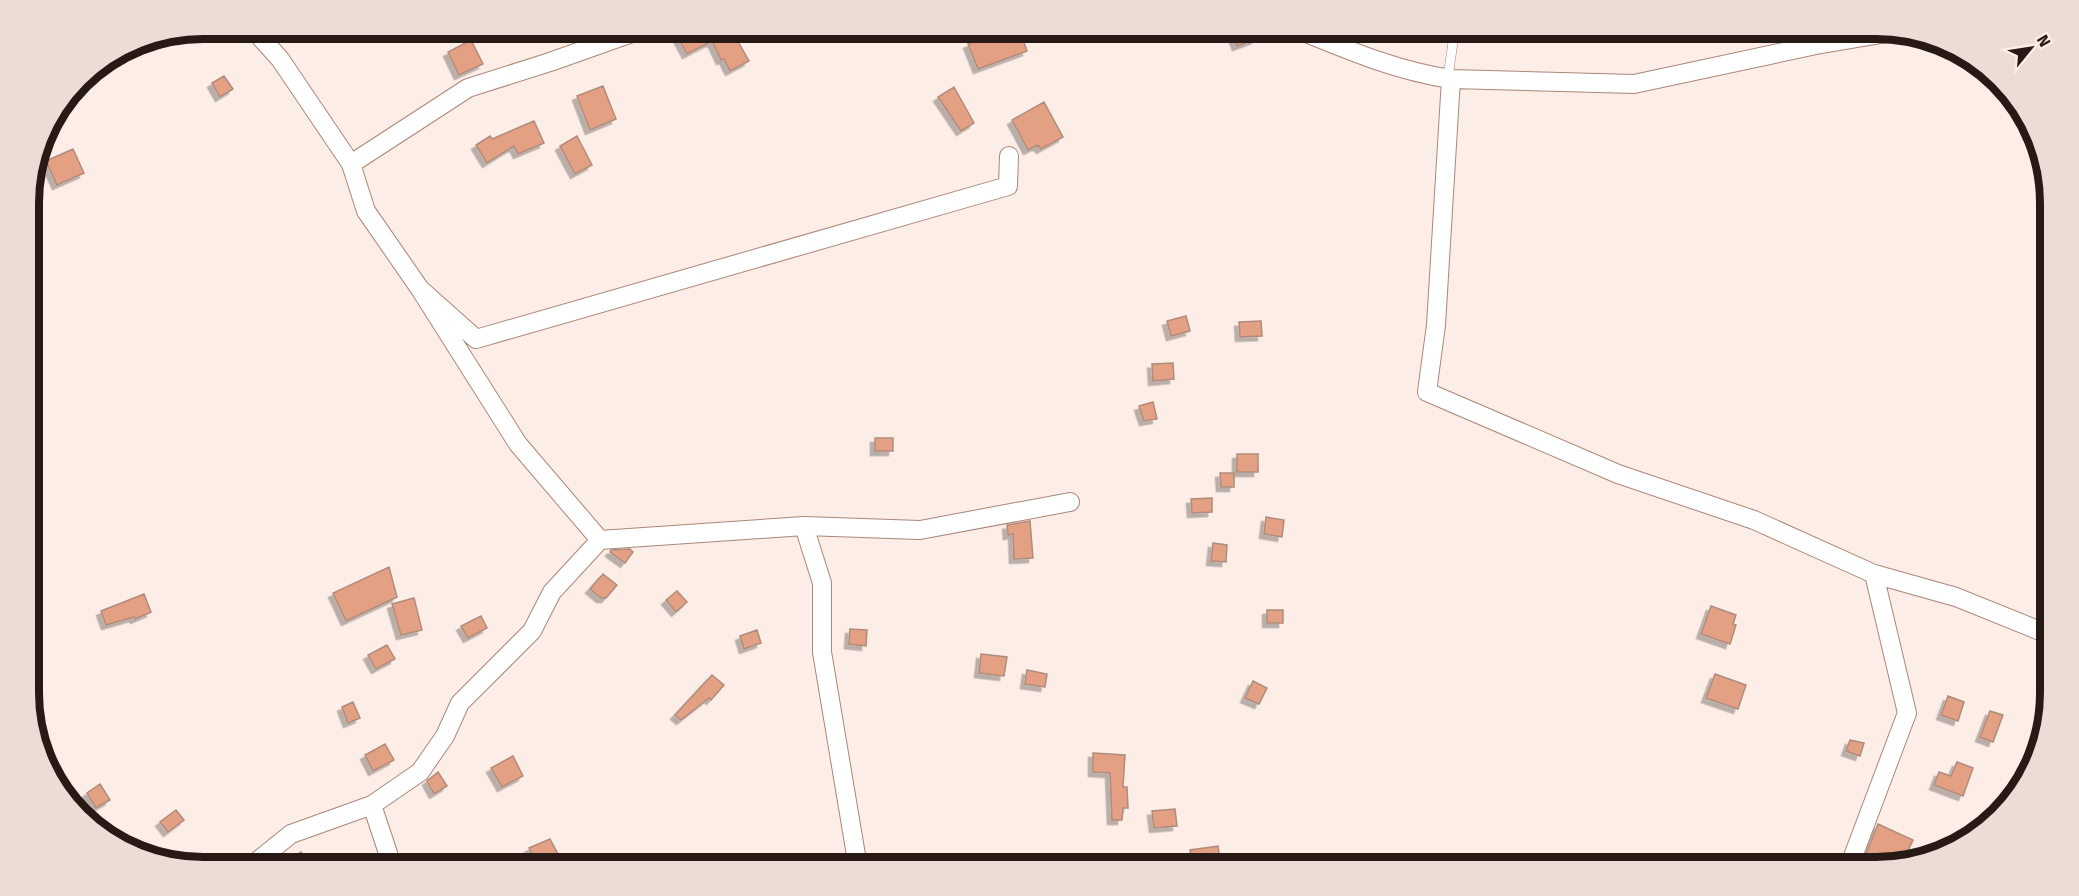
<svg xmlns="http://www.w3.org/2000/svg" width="2079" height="896" viewBox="0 0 2079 896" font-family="'Fira Sans',sans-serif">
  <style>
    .building { fill: #e4a082; stroke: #af8c7d; stroke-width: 1.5; filter: url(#shadow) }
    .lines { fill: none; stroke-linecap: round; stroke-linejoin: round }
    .service-casing { stroke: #aa8778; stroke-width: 10 }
    .minor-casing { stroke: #aa8778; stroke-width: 20 }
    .service { stroke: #fff; stroke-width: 9 }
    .minor { stroke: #fff; stroke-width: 18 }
    .rim { fill: none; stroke: #271914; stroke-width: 8 }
  </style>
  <defs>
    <filter id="shadow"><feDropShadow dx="-4.5" dy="4.5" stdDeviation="0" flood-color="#0004"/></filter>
  </defs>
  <rect width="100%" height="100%" fill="#fdede7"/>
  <path class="building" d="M673 28H735L732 31 749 61 730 71 724 59 721 60 712 41 687 54Z
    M1010 28H1019L1027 51 978 69 968 44Z
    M1238 28H1252L1256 39 1237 46 1231 31Z
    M471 40 483 64 459 75 448 52Z
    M224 76 233 89 220 97 212 83Z
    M603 86 616 119 590 130 577 96Z
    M954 87 974 123 961 131 938 97Z
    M1044 102 1063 137 1041 149 1038 145 1028 150 1012 120Z
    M534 121 544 143 518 154 514 146 487 163 476 145 490 136 492 139Z
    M577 136 592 165 575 174 560 146Z
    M73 149 84 173 57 185 46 161Z
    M1186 316 1190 331 1171 336 1167 321Z
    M1261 321 1262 336 1240 337 1239 322Z
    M1173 363 1174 379 1153 381 1152 364Z
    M1153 402 1157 419 1144 421 1139 406Z
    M875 438H893V451H875Z
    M1237 454H1258V472H1237Z
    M1220 473H1234V487H1221Z
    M1212 498V512L1192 513 1191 499Z
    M1266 517 1284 520 1282 537 1264 534Z
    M1030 521 1033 558 1014 559 1013 534 1008 535 1007 525Z
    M1213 543 1227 545 1226 562 1211 561Z
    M630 549 633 552 625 563 610 552 611 550Z
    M389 567 397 597 346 621 333 593Z
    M603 574 617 585 606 598H601L590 589Z
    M677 591 687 602 676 612 666 600Z
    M144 594 151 612 135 619 134 617 106 625 101 611Z
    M414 598 422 630 401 635 392 604Z
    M1711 606 1736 615 1733 624 1736 625 1730 644 1701 634Z
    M1267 610H1283V623H1267Z
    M481 616 487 628 468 638 461 626Z
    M850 629 867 630 866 646 849 644Z
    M757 630 761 643 744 649 740 636Z
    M387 645 395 659 376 669 368 655Z
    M981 654 1007 657 1004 676 979 673Z
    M1027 670 1047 674 1045 687 1025 684Z
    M1715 674 1746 685 1738 709 1706 698Z
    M712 675 724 685 711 700 709 698 681 720 675 715Z
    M1253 681 1267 688 1259 704 1245 698Z
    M1948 696 1964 702 1958 721 1941 715Z
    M353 702 360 718 348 723 342 707Z
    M1990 711 2003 715 1993 742 1980 737Z
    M1850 740 1864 743 1860 756 1846 751Z
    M385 744 394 760 373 771 365 755Z
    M1093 753 1125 755 1123 787H1127L1128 808H1123L1122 820H1112L1110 773 1093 772Z
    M513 756 523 776 502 787 491 768Z
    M1957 762 1973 768 1963 796 1934 785 1939 772 1951 776Z
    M438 772 447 786 434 794 427 781Z
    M100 784 110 800 96 808 87 793Z
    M1175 809 1177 826 1154 828 1152 811Z
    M176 810 184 820 168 832 160 822Z
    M1878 824 1913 840 1903 861 1889 867 1865 856Z
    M550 839 559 856 537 866 529 848Z
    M1218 846 1221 867H1192L1190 850Z
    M301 852 311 867H277Z"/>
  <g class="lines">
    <g class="service-casing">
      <path id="service" d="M1451 79 1449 70 1455 28"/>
    </g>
    <g class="minor-casing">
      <path id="minor" d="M252 28 280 59 351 164 366 211 420 289 518 444 600 540
        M1294 28C1345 49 1396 71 1451 79L1436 325 1427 392 1618 474 1754 520 1874 574 1956 597 2050 635
        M1451 79 1634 84 1816 45 1893 32
        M351 164 468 88 550 62 646 28
        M420 289 476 339 1008 186 1009 156
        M804 526 822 583V652L858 867
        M372 805 388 853 390 867
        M252 867 255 863 291 834 372 805 420 772 445 736 460 703 532 631 552 592 600 540 804 526 920 530 1070 502
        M1849 867 1907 713 1874 574"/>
    </g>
    <use href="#service" class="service"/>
    <use href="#minor" class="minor"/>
  </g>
  <path d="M0 0H2079V896H0ZM203 39H1876A164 164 0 0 1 2040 203V693A164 164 0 0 1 1876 857H203A164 164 0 0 1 39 693V203A164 164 0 0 1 203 39Z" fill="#ecdcd6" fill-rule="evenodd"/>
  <path class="rim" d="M203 39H1876A164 164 0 0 1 2040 203V693A164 164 0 0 1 1876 857H203A164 164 0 0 1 39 693V203A164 164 0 0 1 203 39Z"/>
  <g transform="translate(2031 48) rotate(60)" stroke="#fdede7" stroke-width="4.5" paint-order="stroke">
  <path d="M0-4.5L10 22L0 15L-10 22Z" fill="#271914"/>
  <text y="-9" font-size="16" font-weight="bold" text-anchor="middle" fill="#271914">N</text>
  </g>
</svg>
